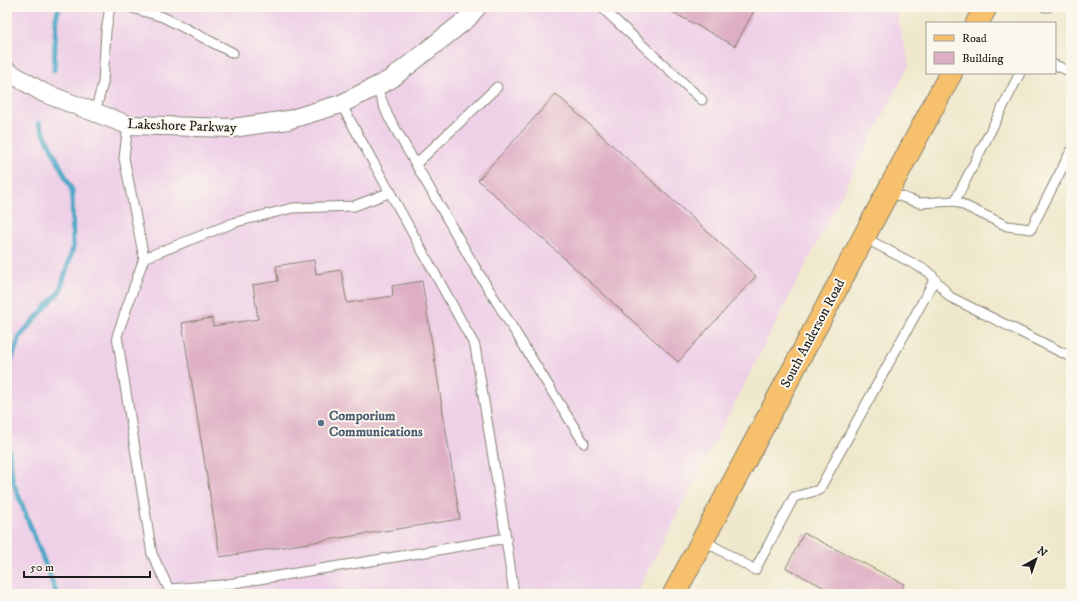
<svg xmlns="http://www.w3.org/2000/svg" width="1078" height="601" viewBox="0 0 1078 601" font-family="'IM FELL DW Pica',serif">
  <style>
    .built { fill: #eed0e7 }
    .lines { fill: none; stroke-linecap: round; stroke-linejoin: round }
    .stream { stroke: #48a7c7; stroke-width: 5 }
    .building { fill: #deaec4 }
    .lane-casing { stroke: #868274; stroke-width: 11 }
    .street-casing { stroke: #868274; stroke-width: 20 }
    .primary-casing { stroke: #868274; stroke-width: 24 }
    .lane { stroke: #fff; stroke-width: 9 }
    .street { stroke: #fff; stroke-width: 18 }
    .primary { stroke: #f7c06c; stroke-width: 22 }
    .service-dot { fill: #5c6f8a; stroke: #fbf7ec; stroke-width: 1.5 }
    .labels { text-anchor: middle; stroke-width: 4; stroke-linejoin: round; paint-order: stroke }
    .street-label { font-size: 14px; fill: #1c1c1c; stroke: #fbf7ec }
    .service-label { font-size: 14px; font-weight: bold; fill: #4e5e75; stroke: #fbf7ec; text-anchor: start }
  </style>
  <rect width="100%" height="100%" fill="#fbf7ec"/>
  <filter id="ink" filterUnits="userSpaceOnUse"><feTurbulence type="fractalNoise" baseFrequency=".025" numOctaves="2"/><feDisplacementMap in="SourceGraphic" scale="8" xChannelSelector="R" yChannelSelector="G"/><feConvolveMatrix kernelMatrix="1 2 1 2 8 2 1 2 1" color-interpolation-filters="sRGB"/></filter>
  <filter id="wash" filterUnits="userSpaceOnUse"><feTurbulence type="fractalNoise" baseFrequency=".012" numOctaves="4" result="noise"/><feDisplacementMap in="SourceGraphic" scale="16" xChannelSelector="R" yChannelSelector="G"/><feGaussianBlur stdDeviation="0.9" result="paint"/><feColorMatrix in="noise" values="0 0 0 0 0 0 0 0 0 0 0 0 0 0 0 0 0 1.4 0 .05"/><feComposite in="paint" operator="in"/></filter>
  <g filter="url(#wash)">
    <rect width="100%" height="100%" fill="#efe8cc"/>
    <path class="built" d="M7 7H895L909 65 636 594H7Z"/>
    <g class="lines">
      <path class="stream" d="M54 70 56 18 59 7
        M7 372 20 336 60 291 73 248 72 190 39 123
        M7 434 13 482 57 594"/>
    </g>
    <g id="blocks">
      <path class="building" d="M663 7H756L735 46Z
        M556 94 756 276 678 362 478 180Z
        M314 260 316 274 341 270 347 303 393 296 392 286 422 281 460 519 220 557 182 323 212 318 213 326 258 319 253 285 278 281 276 266Z
        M804 533 904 584 899 594H819L823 587 786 568Z"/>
    </g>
  </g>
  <g filter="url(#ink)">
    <use href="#blocks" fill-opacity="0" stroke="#868274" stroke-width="1"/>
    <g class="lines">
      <g class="lane-casing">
        <path id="lane" d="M129 7 163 17 233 53
          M601 7 702 100
          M1045 7H1048
          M1055 65 1071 72
          M376 86 388 116 475 267 584 443
          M95 112 103 83 106 31 110 7
          M128 125 124 158 144 258 117 336 152 554 169 589 222 585 438 550 506 538 475 346 341 104
          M416 164 497 87
          M887 192 920 203 955 201 1007 226 1031 229 1071 151
          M955 201 1020 73
          M863 237 929 272 950 297 1071 357
          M144 258 236 222 293 208 354 206 391 192
          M506 538 514 594
          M703 540 755 570 794 497 819 490 935 279"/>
      </g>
      <g class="street-casing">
        <path id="street" d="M7 71 44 93 128 125 233 128 288 120 341 104 391 79 467 19 477 7"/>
      </g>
      <g class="primary-casing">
        <path id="primary" d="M977 23 986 7
          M674 594 951 73"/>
      </g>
      <use href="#lane" class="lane"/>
      <use href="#street" class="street"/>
      <use href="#primary" class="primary"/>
    </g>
  </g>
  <circle class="service-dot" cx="321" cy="423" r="4"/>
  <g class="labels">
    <g class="street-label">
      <text transform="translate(182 125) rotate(2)" y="5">Lakeshore Parkway</text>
      <text transform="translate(812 333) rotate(-62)" y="5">South Anderson Road</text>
    </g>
    <g class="service-label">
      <text x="329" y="420">Comporium<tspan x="329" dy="16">Communications</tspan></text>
    </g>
  </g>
  <rect width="1078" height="601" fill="none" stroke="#fbf7ec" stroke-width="24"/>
  <rect x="926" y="22" width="130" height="52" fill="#fbf7ec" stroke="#a29f99"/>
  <rect x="934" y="35" width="20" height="6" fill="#f7c06c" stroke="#a29f99"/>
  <text x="962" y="42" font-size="12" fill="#1c1c1c">Road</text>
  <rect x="934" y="52" width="20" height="12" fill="#deaec4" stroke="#a29f99"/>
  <text x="962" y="62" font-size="12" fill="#1c1c1c">Building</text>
  <g transform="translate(1036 559) rotate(40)" stroke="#fbf7ec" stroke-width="3" paint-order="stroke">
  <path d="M0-3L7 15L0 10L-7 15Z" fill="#1c1c1c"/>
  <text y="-6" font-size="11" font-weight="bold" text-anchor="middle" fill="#1c1c1c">N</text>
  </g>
  <path d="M24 571v6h126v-6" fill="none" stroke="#1c1c1c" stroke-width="2"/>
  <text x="30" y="571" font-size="12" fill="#1c1c1c" stroke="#fbf7ec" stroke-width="3" paint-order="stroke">50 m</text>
</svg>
